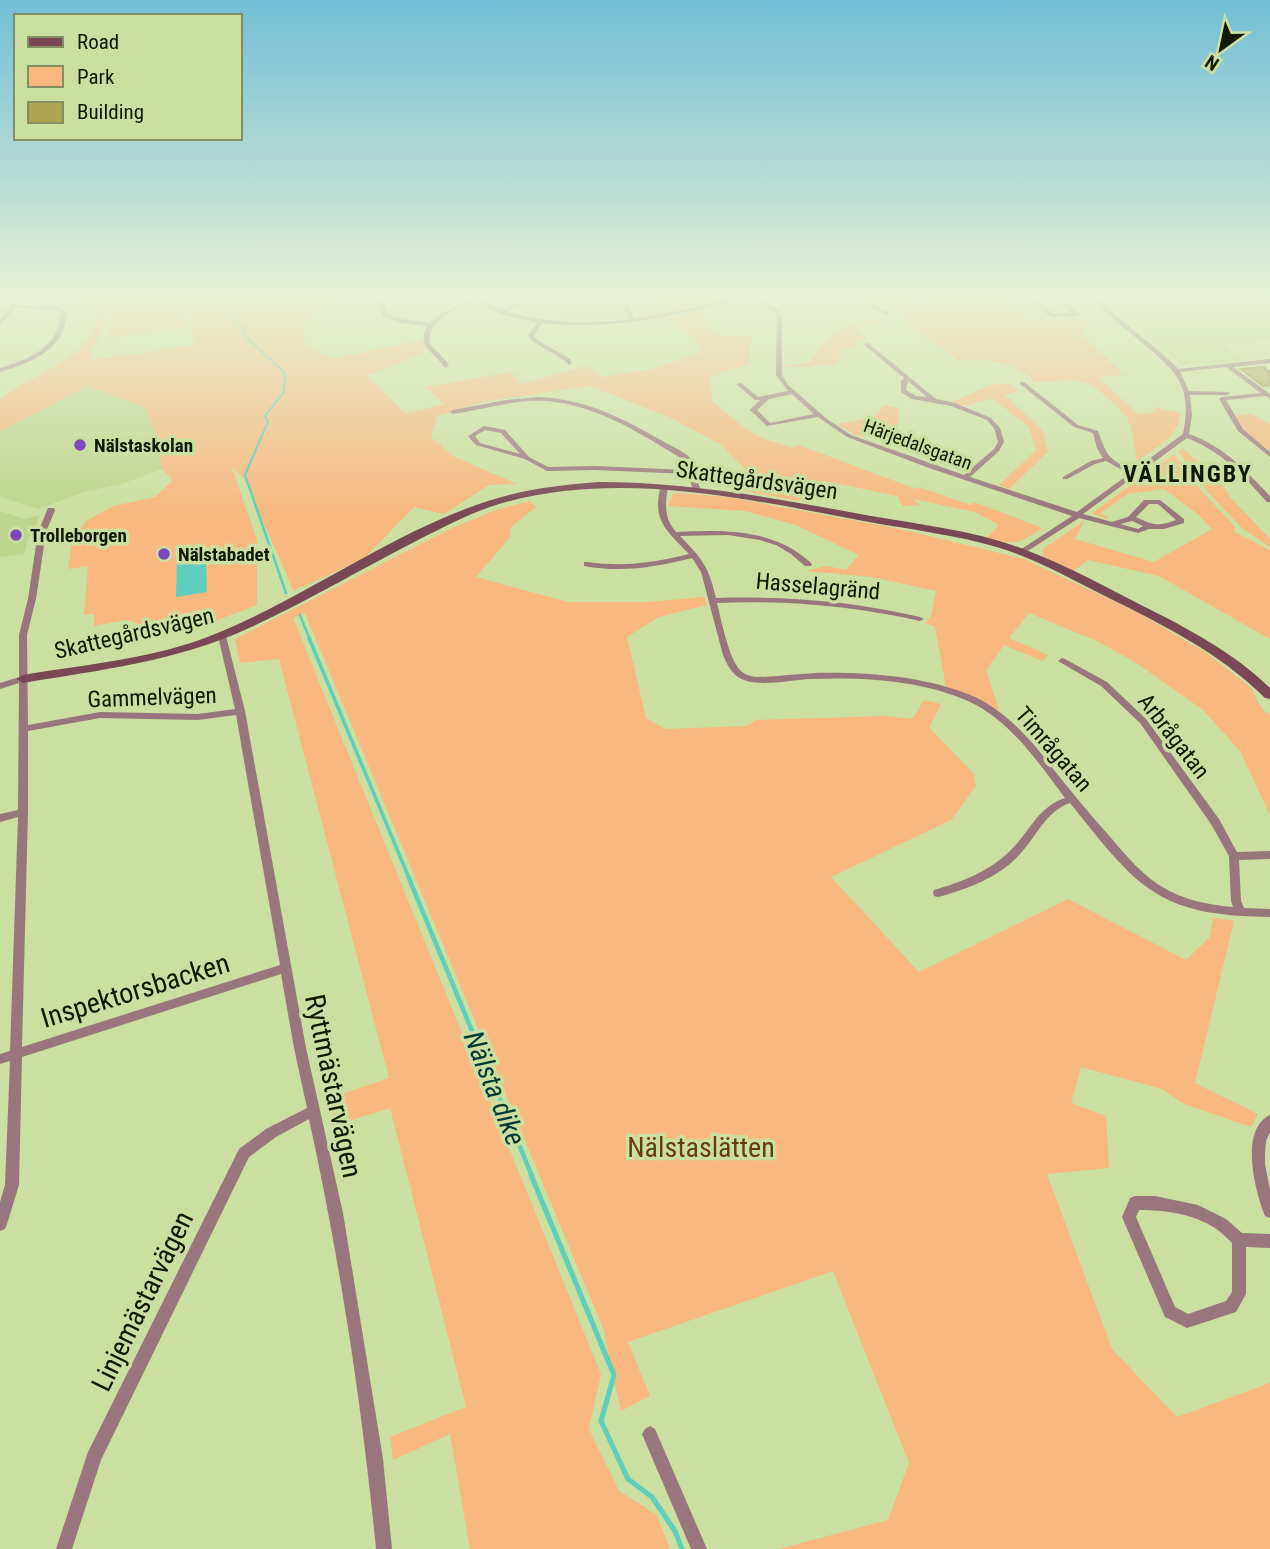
<svg xmlns="http://www.w3.org/2000/svg" width="1270" height="1549" viewBox="0 0 1270 1549" font-family="'Roboto Condensed',sans-serif">
  <style>
    .built { fill: #bfd58f }
    .green { fill: #f8b87f }
    .water { fill: #5fcebd }
    .lines { fill: none; stroke-linecap: round; stroke-linejoin: round }
    .stream-far4 { stroke: #5fcebd; stroke-width: 2 }
    .stream-far3 { stroke: #5fcebd; stroke-width: 2.5 }
    .stream-far2 { stroke: #5fcebd; stroke-width: 3.5 }
    .stream-far1 { stroke: #5fcebd; stroke-width: 4.5 }
    .stream { stroke: #5fcebd; stroke-width: 5 }
    .building { fill: #afa453; stroke: #938b4b; stroke-width: 2 }
    .street { fill: #99757e; fill-rule: evenodd }
    .secondary { fill: #794755; fill-rule: evenodd }
    .poi-dot { fill: #7f46bd; stroke: #cbdfa0; stroke-width: 2.5 }
    .labels { text-anchor: middle; stroke-width: 7; stroke-linejoin: round; paint-order: stroke }
    .far-street-label { font-size: 19px; fill: #121802; stroke: #cbdfa0 }
    .far-poi-label { font-size: 19px; font-weight: bold; fill: #121802; stroke: #cbdfa0; text-anchor: start }
    .street-label { font-size: 23px; fill: #121802; stroke: #cbdfa0 }
    .far-district-label { font-size: 24px; font-weight: bold; letter-spacing: 2px; fill: #121802; stroke: #cbdfa0 }
    .near-street-label { font-size: 28px; fill: #121802; stroke: #cbdfa0 }
    .near-water-label { font-size: 28px; font-style: italic; fill: #043a34; stroke: #cbdfa0 }
    .near-park-label { font-size: 28px; fill: #663d11; stroke: #cbdfa0 }
  </style>
  <rect width="100%" height="100%" fill="#cbdfa0"/>
  <path class="built" d="M580 296H600L606 300 616 302 618 311H624L625 317 583 320 558 319 559 317 551 316Z
    M1097 296H1270V340L1224 345 1243 360 1182 365Z
    M88 386 145 407 158 438 162 469 119 485 87 491 38 509 0 497V431Z
    M0 511 25 519 39 515 35 533 28 538 25 552 23 554 0 557Z"/>
  <path class="green" d="M79 296H102L104 329 91 352 92 360 195 345 185 296H325L334 307 312 312 304 326 305 345 331 359 423 340 426 348 421 350 424 353 367 376 406 414 444 404 426 387 511 372 521 384 585 366 603 377 653 369 700 352 702 347 688 333 666 319 704 310 705 323 720 336H751L749 364C737 370 719 370 710 379L713 402C728 414 743 428 760 437 772 443 781 442 792 448L799 445 916 489 919 487 971 505 974 502 1042 528C1018 546 1014 544 987 538L999 525 975 512 913 499 920 505 903 506 897 496 825 481 799 501 740 490 747 471 722 445 669 417 590 386 487 401 437 416 431 437 453 456 517 484 489 485 444 514 414 507 365 558 294 591 244 479 232 467 257 540V605L212 622 168 632 126 620 94 626V614L84 615 88 566 68 569 72 542 86 521 113 506 155 497 173 480 162 469 158 438 145 407 88 386 0 431V400C25 378 89 358 95 323 95 318 94 312 93 307Z
    M118 296H178L187 327 110 338 107 297Z
    M658 296H719L724 299 649 317H636L667 310Z
    M860 296H886L911 307 958 296H1004L1032 322 1083 318 1088 323 1083 336 1121 371 1122 375 1099 378 1138 414 1157 412 1152 407 1181 413C1178 438 1157 447 1137 461L1131 426 1127 423 1129 418C1088 380 1090 376 1033 383L1032 378C1011 362 986 357 960 361L899 318 903 315Z
    M879 317 885 320 857 330 867 339 856 342 860 347 842 350 835 365 786 367 787 365 810 363C828 330 843 326 879 317Z
    M1009 383 1019 391 1005 395 1043 431 1048 452 1009 489 999 485 1036 450 1029 427 992 398 966 406 952 402 990 385Z
    M884 405 899 408 898 425 859 437 838 424 874 417Z
    M1251 414 1270 424V450L1250 437 1234 416Z
    M1182 448 1219 479 1231 498 1270 539V547L1243 529 1206 490 1178 451Z
    M1174 454 1201 490 1234 526V532L1270 550V639L1159 576 1088 560 1074 571 1043 556V549L1084 521 1075 539 1154 562 1212 529 1199 515 1164 489 1128 494 1100 513 1109 518 1106 519 1092 513Z
    M679 493 727 497 900 529 1024 559 1139 613 1208 654 1251 688 1260 706 1270 716V815L1240 751 1203 710 1138 664 1097 641 1029 613 1009 638 1048 655 1042 661 1004 645 986 670 999 710 972 696 946 687 935 627 925 623 931 617 936 591 872 577 806 571 827 566 846 570 859 555 796 525 745 511 668 506 673 494Z
    M530 501 536 507 510 528 511 536 476 577 568 602H647L704 597 707 605 659 617 627 637 646 718 665 729 747 726 756 720 886 716 912 719 924 700 941 704 929 727 974 774 976 786 951 820 831 877 919 972 1068 899 1186 960 1209 938 1213 918 1234 921 1195 1083 1258 1114 1251 1127 1184 1104 1162 1089 1081 1067 1071 1103 1106 1116 1109 1168 1047 1174 1112 1349 1177 1417 1270 1383V1549H779L888 1520 909 1463 833 1271 628 1342 650 1396 621 1411 603 1328 305 613 293 618 601 1374 589 1429 619 1491 656 1514 670 1549H470L450 1434 393 1460 390 1437 466 1407 390 1108 333 1126 330 1098 389 1078 279 659 240 663 235 639 452 528 496 510Z"/>
  <path class="water" d="M206 554 207 592 176 597 177 559Z"/>
  <g class="lines">
    <path class="stream-far4" d="M225 296 247 338 285 373 284 392 265 416 268 422 256 449"/>
    <path class="stream-far3" d="M257 447 245 475 286 593
      M300 615 310 640"/>
    <path class="stream-far2" d="M309 638 409 878"/>
    <path class="stream-far1" d="M408 876 532 1176"/>
    <path class="stream" d="M531 1175 614 1375 601 1421 628 1479 652 1497 675 1531 682 1549"/>
  </g>
  <path class="building" d="M1263 367 1270 372V385L1263 386 1241 369Z"/>
  <g class="lines">
    <path class="street" d="M18 296H24L17 305 58 306 67 313C64 351 32 362 0 372V368C30 359 58 348 61 313L57 310 15 308 0 325V319Z
      M377 296H383L387 314 402 319 429 323 442 313 473 300 465 296H472L503 310 528 296H535L508 312C550 323 585 325 629 319L619 296H625L634 319 678 311 742 296H752L777 309 782 316V375L788 385 827 419 851 435 964 475 994 449 998 442 994 428 987 420 951 406 912 399 901 392V381L904 378 863 344 868 343 936 399 955 403 991 418 1000 428 1004 442 999 451 970 477 1077 512 1129 474 1106 461 1095 464 1067 479H1063V477L1091 461 1103 458 1097 448 1093 433 1074 427 1020 384V382H1024L1078 425 1098 431C1107 456 1108 460 1134 470L1183 434C1193 385 1176 371 1141 342 1123 327 1104 312 1087 296H1093L1173 363 1178 369 1270 359V363L1233 367 1270 394V398L1265 396 1226 400 1243 429 1270 452V457L1238 431 1219 399 1222 397 1261 393 1226 367 1180 372 1189 391 1229 392 1230 393 1227 395H1190L1192 415 1189 434C1225 447 1244 469 1270 496V502H1267C1243 475 1221 451 1187 438L1083 514 1112 522 1128 517 1144 500H1160L1184 519V523L1164 529H1149L1138 533 1079 518 1023 554H1020V550L1072 516 929 468 847 437 818 417 767 426 750 410 760 400H755L736 384 741 383 758 397 788 391 776 375 777 317 773 311 747 298C678 315 614 331 542 323L534 335 536 339 570 359 572 363 569 365 565 361 532 341 528 335 537 323 500 314 477 302C457 309 426 318 430 344L447 362 449 366 446 368 444 367C434 352 416 347 427 326L401 323 382 316ZM908 381 927 397 916 396 906 390ZM792 394 814 414 770 423 757 410 769 399ZM1149 504H1158L1176 520C1157 527 1153 525 1136 517ZM1132 521 1143 526 1138 529 1120 524Z
      M848 296H855L892 314 887 315Z
      M1027 296H1033L1053 314 1072 313 1053 296H1059L1080 314 1077 316 1050 317Z
      M538 397C587 399 624 419 666 443 673 447 685 452 690 458 693 462 693 468 696 472L695 474 700 488 696 490H693L688 474 595 470 547 471 525 459 476 445 468 436 484 426 505 430 529 457 548 467 595 466 687 470 684 460C636 431 587 398 528 401 503 403 478 410 453 414L450 412 453 410 506 400ZM485 430 501 433 520 454 480 443 475 436Z
      M661 485H664L668 487C665 504 664 518 676 532 723 530 775 528 812 564L811 566H805L791 554 776 545 760 540 728 535 680 536C703 560 708 565 716 598 785 596 852 601 920 617L924 619 920 621C853 606 786 600 717 603 721 619 729 659 740 670 745 675 750 676 756 677 776 677 795 674 815 673 866 672 929 676 977 698 1009 714 1033 742 1054 770 1073 794 1092 817 1112 839 1128 858 1145 878 1166 889 1187 901 1210 905 1233 907L1231 901 1229 856 1211 824 1140 723 1101 686 1058 661 1062 658 1065 659 1107 682 1146 719 1219 819 1237 852 1270 851V859L1239 860 1241 901 1244 908 1270 909V917C1229 916 1186 914 1151 890 1121 870 1093 831 1070 803 1045 812 1037 836 1020 854 999 877 968 889 938 897L934 896 933 893 934 890C962 882 990 871 1011 850 1031 830 1037 808 1065 798 1038 762 1010 720 968 701 920 680 863 677 811 679 790 680 767 686 747 681 733 677 728 667 723 655L701 572 692 558C656 567 622 573 584 566V562H587C624 567 653 563 689 554 667 531 651 520 661 485Z
      M48 508H54L55 510 46 532 36 599 27 635 28 725 100 712 198 714 235 709 218 636 222 633 226 636 245 711 306 1048 343 1213 383 1459 392 1549H376C362 1405 340 1261 309 1119L276 1137 249 1157 101 1460 72 1549H56L88 1452 239 1149 266 1129 307 1108 294 1048 281 974 22 1057 19 1185 7 1224 5 1229 0 1231V1202L5 1185 10 1061 0 1064V1054L10 1051 18 817 0 822V814L18 810 19 683 0 689V683L19 677V635L28 599 38 532ZM236 715 280 965 22 1047 28 812V731L100 718 198 720Z
      M1270 1115V1132L1266 1141 1265 1153V1164L1270 1190V1218L1265 1216C1255 1191 1239 1130 1270 1115Z
      M1135 1196H1155L1198 1205 1226 1219 1242 1233 1270 1234V1248L1246 1247V1294L1236 1312 1187 1328 1165 1317 1122 1217 1130 1198ZM1139 1210C1164 1210 1194 1214 1215 1228 1221 1232 1227 1238 1232 1243V1292L1226 1301 1188 1314 1175 1307 1136 1217Z
      M650 1426 655 1429 707 1549H691L642 1434 645 1429Z"/>
    <path class="secondary" d="M598 482C691 482 780 499 871 516 923 525 977 531 1026 550 1066 565 1104 586 1141 605 1187 628 1233 652 1270 688V699L1265 698C1219 652 1161 624 1103 595 1069 578 1036 559 1000 548 957 535 913 530 869 522 751 500 626 470 506 502 476 510 448 525 420 539 363 568 308 601 249 628 178 661 100 670 23 683L17 679 23 675C87 664 155 659 215 634 309 596 392 532 488 501 524 489 561 485 598 482Z"/>
  </g>
  <linearGradient id="sky" x2="0" y2="1"><stop stop-color="#71bed7"/><stop offset="0.58" stop-color="#e8f1d4"/><stop offset="1" stop-color="#e8f1d4" stop-opacity="0"/></linearGradient>
  <rect width="1270" height="513" fill="url(#sky)"/>
  <g class="poi-dot">
    <circle cx="80" cy="445" r="7"/>
    <circle cx="16" cy="535" r="7"/>
    <circle cx="164" cy="554" r="7"/>
  </g>
  <g class="labels">
    <g class="far-street-label">
      <text transform="translate(918 444) rotate(20)" y="7">Härjedalsgatan</text>
    </g>
    <g class="far-poi-label">
      <text x="94" y="452">Nälstaskolan</text>
      <text x="30" y="542">Trolleborgen</text>
      <text x="178" y="561">Nälstabadet</text>
    </g>
    <g class="street-label">
      <text transform="translate(757 480) rotate(8)" y="8">Skattegårdsvägen</text>
      <text transform="translate(818 586) rotate(5)" y="8">Hasselagränd</text>
      <text transform="translate(134 633) rotate(-13)" y="8">Skattegårdsvägen</text>
      <text transform="translate(152 697) rotate(-2)" y="8">Gammelvägen</text>
      <text transform="translate(1174 736) rotate(52)" y="8">Arbrågatan</text>
      <text transform="translate(1054 749) rotate(49)" y="8">Timrågatan</text>
    </g>
    <g class="far-district-label">
      <text x="1188" y="482">VÄLLINGBY</text>
    </g>
    <g class="near-street-label">
      <text transform="translate(135 990) rotate(-17)" y="10">Inspektorsbacken</text>
      <text transform="translate(334 1086) rotate(78)" y="10">Ryttmästarvägen</text>
      <text transform="translate(142 1301) rotate(-64)" y="10">Linjemästarvägen</text>
    </g>
    <g class="near-water-label">
      <text transform="translate(495 1088) rotate(68)" y="10">Nälsta dike</text>
    </g>
    <g class="near-park-label">
      <text x="701" y="1157">Nälstaslätten</text>
    </g>
  </g>
  <rect x="14" y="14" width="228" height="126" fill="#cbdfa0" stroke="#818f61" stroke-width="2"/>
  <rect x="28" y="37" width="35" height="10" fill="#794755" stroke="#818f61" stroke-width="2"/>
  <text x="77" y="49" font-size="21" fill="#121802">Road</text>
  <rect x="28" y="66" width="35" height="21" fill="#f8b87f" stroke="#818f61" stroke-width="2"/>
  <text x="77" y="84" font-size="21" fill="#121802">Park</text>
  <rect x="28" y="102" width="35" height="21" fill="#afa453" stroke="#818f61" stroke-width="2"/>
  <text x="77" y="119" font-size="21" fill="#121802">Building</text>
  <g transform="translate(1221 49) rotate(213)" stroke="#cbdfa0" stroke-width="5" paint-order="stroke">
  <path d="M0-5L12 26L0 18L-12 26Z" fill="#121802"/>
  <text y="-10" font-size="19" font-weight="bold" text-anchor="middle" fill="#121802">N</text>
  </g>
</svg>
